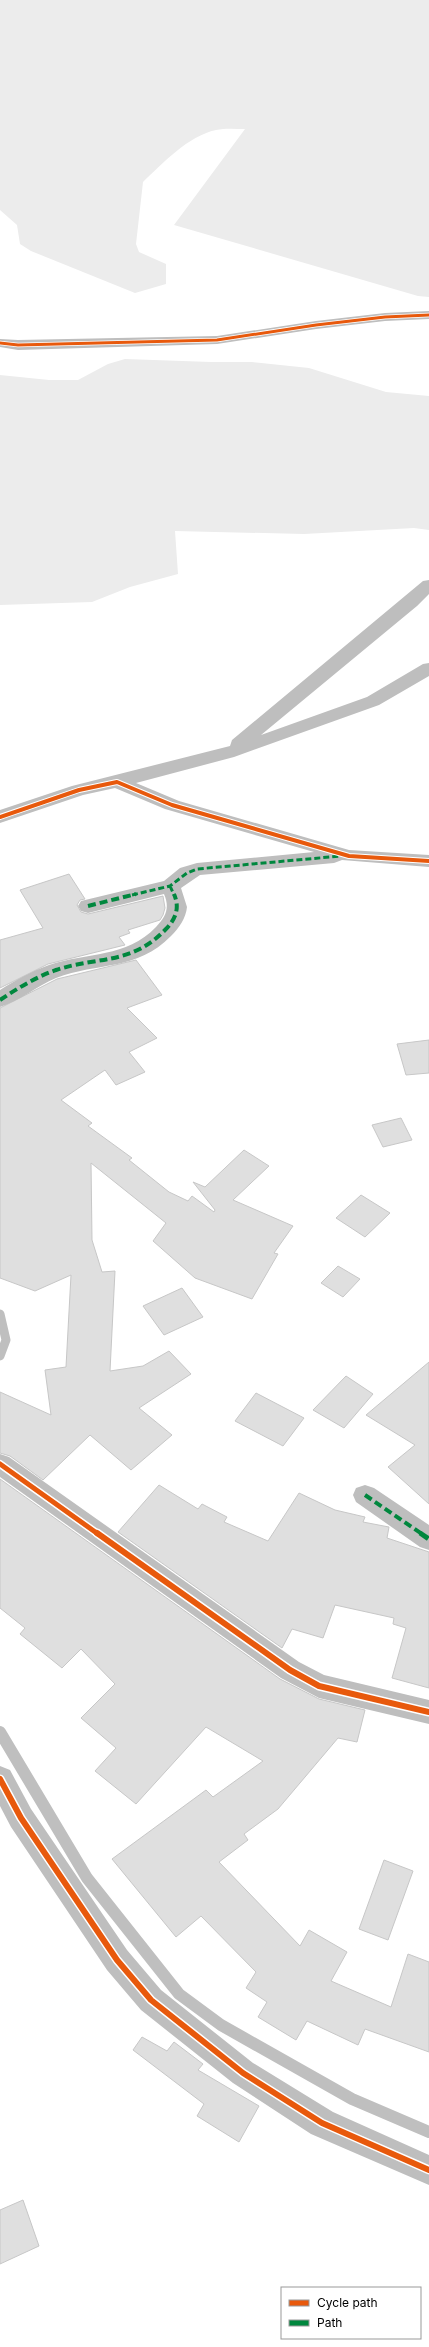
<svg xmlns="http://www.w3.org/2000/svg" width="429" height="2347" viewBox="0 0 429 2347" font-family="Inter,sans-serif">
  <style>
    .green { fill: #ececec }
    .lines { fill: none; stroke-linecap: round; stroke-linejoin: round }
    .stream-far1 { stroke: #bfbfbf; stroke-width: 9 }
    .stream { stroke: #bfbfbf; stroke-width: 12 }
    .building { fill: #dfdfdf; stroke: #c7c7c7 }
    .minor { fill: #bebebe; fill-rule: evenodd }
    .quiet-far2 { stroke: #00873e; stroke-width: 3; stroke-dasharray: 6 3; stroke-linecap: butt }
    .quiet-far1 { stroke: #00873e; stroke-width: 4; stroke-dasharray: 8 4; stroke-linecap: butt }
    .quiet { stroke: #00873e; stroke-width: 5; stroke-dasharray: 10 5; stroke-linecap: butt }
    .cycleway-far3-casing { stroke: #fff; stroke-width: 4.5 }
    .cycleway-far2-casing { stroke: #fff; stroke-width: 6 }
    .cycleway-far1-casing { stroke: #fff; stroke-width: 8 }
    .cycleway-casing { stroke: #fff; stroke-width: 9 }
    .cycleway-far3 { stroke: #e8590c; stroke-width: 3 }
    .cycleway-far2 { stroke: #e8590c; stroke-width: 4 }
    .cycleway-far1 { stroke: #e8590c; stroke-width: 5 }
    .cycleway { stroke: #e8590c; stroke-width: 6 }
  </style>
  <rect width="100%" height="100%" fill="#fff"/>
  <path class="green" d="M0 0H429V297L418 296 174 225 245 129C236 129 225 128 216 130 188 136 163 163 143 182L136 244 139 252 166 264V284L135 293 31 251 20 244 17 225 0 210Z
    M125 359 211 362H252L309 368 386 392 429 396V530L414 528 304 534 175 531 178 574 130 587 92 602 0 605V375L49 380H78L108 364Z"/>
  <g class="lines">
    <path class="stream-far1" d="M0 1314 6 1340 0 1356"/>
    <path class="stream" d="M0 1732 87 1878 179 1994 221 2025 352 2099 429 2132"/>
  </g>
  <path class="building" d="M69 874 85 899 80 900 77 905 81 912 88 914 163 896 165 908 163 915 160 920 128 930 130 933 119 937 125 945 48 964 0 988V940L43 928 20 890Z
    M136 960 162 995 127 1008 157 1038 129 1052 145 1072 116 1085 105 1070 61 1100 92 1123 88 1126 132 1158 129 1160 169 1192 188 1201 192 1196 214 1212 215 1210 193 1182 205 1187 244 1150 269 1166 233 1200 293 1226 274 1253 278 1254 252 1299 195 1278 153 1241 166 1223 91 1163 92 1240 102 1272 115 1271 110 1371 143 1366 169 1351 191 1374 139 1408 172 1435 131 1470 90 1435 43 1480 10 1456 0 1453V1392L51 1415 45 1370 66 1367 71 1275 35 1291 0 1278V1008L57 979Z
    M429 1040V1073L406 1075 397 1044Z
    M401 1118 412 1140 383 1147 372 1125Z
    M361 1195 390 1213 365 1237 336 1218Z
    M338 1266 360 1279 343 1297 321 1283Z
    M182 1288 203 1317 164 1335 143 1306Z
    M429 1362V1504L388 1467 415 1445 366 1415Z
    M346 1376 373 1394 344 1428 313 1410Z
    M256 1393 304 1418 283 1446 235 1421Z
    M0 1479 280 1679 319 1699 365 1710 357 1742 338 1738 278 1809 244 1834 248 1840 219 1862 300 1946 309 1930 347 1952 331 1981 391 2007 408 1954 429 1962V2052L365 2029 358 2045 307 2021 296 2040 258 2017 267 2002 246 1988 256 1972 201 1916 176 1937 112 1859 206 1790 213 1797 263 1761 206 1727 136 1804 95 1771 116 1748 81 1718 115 1684 81 1649 62 1668 20 1634 25 1628 0 1608Z
    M159 1485 198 1509 202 1504 227 1517 224 1522 268 1541 299 1493 335 1510 365 1517 363 1522 389 1527 387 1538 429 1552V1688L392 1678 406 1628 393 1624 394 1618 335 1605 323 1638 292 1629 282 1648 118 1532Z
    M384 1860 413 1871 388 1940 359 1929Z
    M142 2037 167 2051 174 2042 203 2064 198 2070 259 2106 239 2142 197 2116 204 2104 133 2050Z
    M23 2200 39 2246 0 2264V2210Z"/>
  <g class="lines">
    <path class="minor" d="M429 311V319L385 321 316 329 217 344 18 350 0 347V339L18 340 217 336 316 321 385 313Z
      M429 580V594L417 606 261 735 367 697 423 664 429 663V676L379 705 234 757 136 783 179 801 349 850 429 855V867L342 860 334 863 200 875 181 888 187 907C186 918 179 928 171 936 137 971 98 962 56 978 37 986 20 1001 0 1007V990C16 980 32 971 49 965 88 952 126 958 156 927 166 917 170 908 164 894L88 913 81 911 78 906 81 901 164 881 180 868 197 863 314 852 165 809 115 788 83 795 0 823V810L72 786 230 746 232 740 423 581Z
      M0 1454 9 1457 299 1662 324 1675 429 1700V1724L319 1698 281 1678 0 1477Z
      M365 1485 374 1488 429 1525V1550L420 1547 356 1502 353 1495 356 1488Z
      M0 1766 10 1770 31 1809 127 1950 161 1990 253 2063 333 2112 429 2155V2185L311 2134 233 2083 141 2010 107 1970 11 1827 0 1806Z"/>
    <path class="quiet-far2" d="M170 886 174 895
      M132 895 170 886 187 873 197 869 341 856"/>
    <path class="quiet-far1" d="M88 906 136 894
      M0 1000C18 988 36 977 56 970 99 956 131 965 165 930 176 919 180 908 174 894
      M365 1495 422 1534"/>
    <path class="quiet" d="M420 1533 429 1539"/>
    <g class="cycleway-far3-casing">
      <path id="cycleway-far3" d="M0 343 18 345 217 340 316 325 385 317 429 315"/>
    </g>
    <g class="cycleway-far2-casing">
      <path id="cycleway-far2" d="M0 817 79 790 117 782 172 805 349 856 429 861"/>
    </g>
    <g class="cycleway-far1-casing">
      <path id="cycleway-far1" d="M0 1464 98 1534"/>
    </g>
    <g class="cycleway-casing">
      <path id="cycleway" d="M97 1533 290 1670 319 1686 429 1712
        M0 1779 21 1818 117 1960 151 2000 243 2073 322 2123 429 2170"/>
    </g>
    <use href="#cycleway-far3" class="cycleway-far3"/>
    <use href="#cycleway-far2" class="cycleway-far2"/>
    <use href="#cycleway-far1" class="cycleway-far1"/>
    <use href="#cycleway" class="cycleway"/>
  </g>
  <rect x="281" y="2287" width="140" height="52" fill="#ffffff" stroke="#999999"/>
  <rect x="289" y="2300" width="20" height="6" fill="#e8590c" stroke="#999999"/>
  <text x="317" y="2307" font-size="12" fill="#000000">Cycle path</text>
  <rect x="289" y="2320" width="20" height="6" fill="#00873e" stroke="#999999"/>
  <text x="317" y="2327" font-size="12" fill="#000000">Path</text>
</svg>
